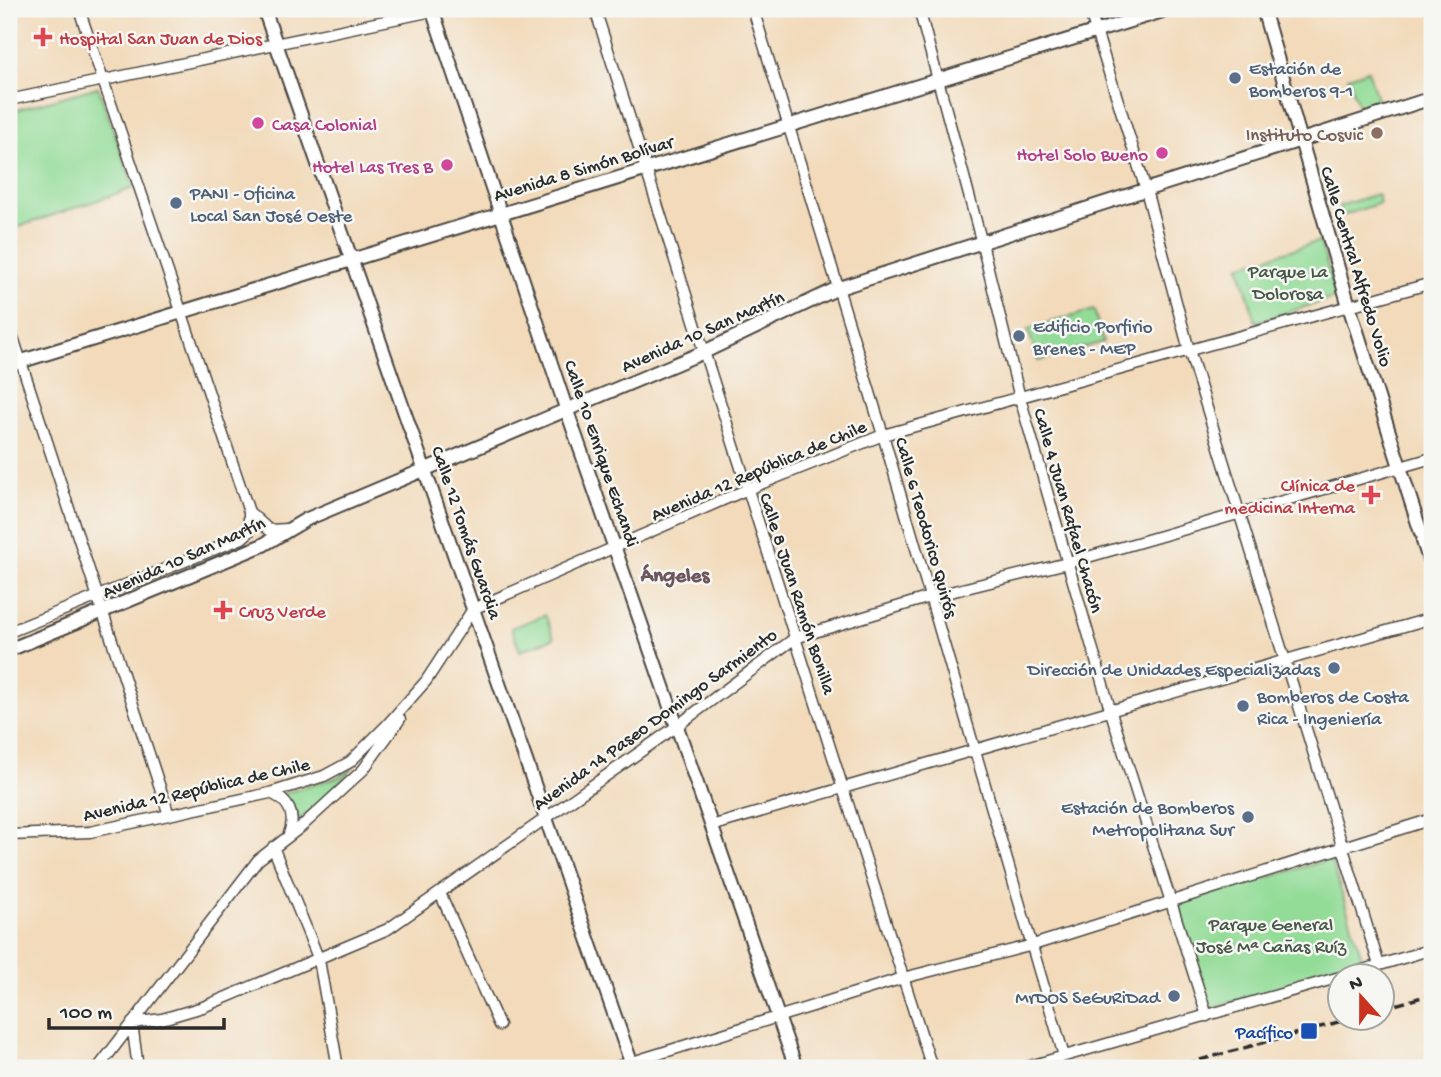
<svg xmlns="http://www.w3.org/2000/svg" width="1441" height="1077" viewBox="0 0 1441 1077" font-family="'Gochi Hand',sans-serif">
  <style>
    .green { fill: #93dc97; stroke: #5f8461; stroke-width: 2 }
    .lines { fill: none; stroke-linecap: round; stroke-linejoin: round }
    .minor-casing { stroke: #494540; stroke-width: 13 }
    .tertiary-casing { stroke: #494540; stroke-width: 16 }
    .minor { stroke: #fff; stroke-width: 10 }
    .tertiary { stroke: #fff; stroke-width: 12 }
    .rail { stroke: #2b2b2b; stroke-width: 3.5; stroke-dasharray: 10 5; stroke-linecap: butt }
    .health-dot { fill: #e0444e; stroke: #f6f6f2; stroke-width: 2.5 }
    .service-dot { fill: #5c6f8a; stroke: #f6f6f2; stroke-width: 2.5 }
    .hotel-dot { fill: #d1479c; stroke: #f6f6f2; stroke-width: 2.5 }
    .education-dot { fill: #8d6e63; stroke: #f6f6f2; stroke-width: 2.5 }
    .transit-dot { fill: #1a4fb4; stroke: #f6f6f2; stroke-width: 2.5 }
    .labels { text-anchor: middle; stroke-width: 5; stroke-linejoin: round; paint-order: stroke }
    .health-label { font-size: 19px; fill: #be3a42; stroke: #f6f6f2; text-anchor: start }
    .service-label { font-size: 19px; fill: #4e5e75; stroke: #f6f6f2; text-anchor: start }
    .hotel-label { font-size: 19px; fill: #b23c85; stroke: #f6f6f2; text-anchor: end }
    .education-label { font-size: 19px; fill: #785e54; stroke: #f6f6f2; text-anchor: end }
    .street-label { font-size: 19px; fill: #2b2b2b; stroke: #f6f6f2 }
    .park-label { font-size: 19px; fill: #455746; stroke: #f6f6f2 }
    .transit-label { font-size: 19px; fill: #164399; stroke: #f6f6f2; text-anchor: end }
    .neighbourhood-label { font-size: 21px; font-weight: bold; fill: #6c555c; stroke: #f6f6f2 }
  </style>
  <rect width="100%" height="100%" fill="#f6f6f2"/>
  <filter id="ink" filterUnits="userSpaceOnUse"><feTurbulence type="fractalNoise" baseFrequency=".0143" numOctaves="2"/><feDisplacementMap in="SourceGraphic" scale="14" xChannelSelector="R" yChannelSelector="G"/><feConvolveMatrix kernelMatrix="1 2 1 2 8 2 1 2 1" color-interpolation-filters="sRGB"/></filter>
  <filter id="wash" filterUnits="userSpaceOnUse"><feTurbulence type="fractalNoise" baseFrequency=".00686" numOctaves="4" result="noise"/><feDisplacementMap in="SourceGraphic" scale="28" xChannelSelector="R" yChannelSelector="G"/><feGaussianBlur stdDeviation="1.57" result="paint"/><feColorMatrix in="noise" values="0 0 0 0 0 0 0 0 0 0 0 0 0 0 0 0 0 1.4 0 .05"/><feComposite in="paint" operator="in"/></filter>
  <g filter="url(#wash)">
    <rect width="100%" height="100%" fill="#f2daba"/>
    <path class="green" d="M1368 70 1379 105 1360 111 1348 77Z
      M98 87 134 188 9 230V112Z
      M1377 194 1380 203 1342 216 1339 206Z
      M1320 241 1337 297 1256 322 1239 266Z
      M1094 310 1103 342 1038 361 1028 329Z
      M545 615 554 638 520 651 511 628Z
      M354 766 325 800 298 820 282 794 338 777Z
      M1331 859 1364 964 1210 1009 1178 904Z"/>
  </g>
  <g filter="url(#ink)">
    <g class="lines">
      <g class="minor-casing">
        <path id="minor" d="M79 9 249 512 269 530 288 529
          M595 9 932 1068
          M753 9 883 435 1064 1056
          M919 9 981 240 1020 398 1110 709 1207 1016
          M1089 9 1146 190 1189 350 1379 965
          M9 100 442 9
          M9 325 169 815
          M9 632 242 538 249 532V512
          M270 793C289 800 296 815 289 834
          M711 826 1432 618
          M9 835 90 832 270 793 324 776 350 762 387 725 426 681 473 609 748 489 883 435 1432 283
          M273 847 319 960 338 1068
          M440 893 499 1025
          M1344 976 1432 949
          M132 1023 162 1019 203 1007 388 929 677 726 795 638 930 597 1067 563 1432 458
          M132 1023 138 1068
          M98 1068 258 860 302 826 363 770 400 719
          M613 1068 903 978 1033 945 1432 819
          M1023 1068 1340 977"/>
      </g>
      <g class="tertiary-casing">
        <path id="tertiary" d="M264 9 633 1068
          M432 9 567 411 796 1068
          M1263 9 1349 306 1421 533
          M9 365 1169 9
          M1423 541 1432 569
          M9 650 263 545 307 519 704 352 836 289 1432 98"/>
      </g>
      <use href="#minor" class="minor"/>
      <use href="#tertiary" class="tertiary"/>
      <path class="rail" d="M1382 1009 1432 994
        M1171 1068 1353 1018"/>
    </g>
  </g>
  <g class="health-dot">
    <path d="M39.5 26.5h7v7h7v7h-7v7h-7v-7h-7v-7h7z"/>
    <path d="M1367.5 484.5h7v7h7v7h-7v7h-7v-7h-7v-7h7z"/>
    <path d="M219.5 599.5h7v7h7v7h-7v7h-7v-7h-7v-7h7z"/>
  </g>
  <g class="service-dot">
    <circle cx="1235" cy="78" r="7"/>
    <circle cx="176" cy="203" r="7"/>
    <circle cx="1019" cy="336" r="7"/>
    <circle cx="1334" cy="668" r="7"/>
    <circle cx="1243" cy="706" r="7"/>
    <circle cx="1248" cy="817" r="7"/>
    <circle cx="1174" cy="996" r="7"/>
  </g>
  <g class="hotel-dot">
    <circle cx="258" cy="123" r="7"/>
    <circle cx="1162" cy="153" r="7"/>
    <circle cx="447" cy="165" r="7"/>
  </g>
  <circle class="education-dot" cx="1377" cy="133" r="7"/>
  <rect class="transit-dot" x="1300" y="1022" width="18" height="18" rx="3.5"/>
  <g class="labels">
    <g class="health-label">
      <text x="59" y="44">Hospital San Juan de Dios</text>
      <text x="1355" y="491" text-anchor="end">Clínica de<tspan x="1355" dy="22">medicina Interna</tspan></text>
      <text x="239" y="617">Cruz Verde</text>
    </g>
    <g class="service-label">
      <text x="1249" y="74">Estación de<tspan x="1249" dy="22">Bomberos 9-1</tspan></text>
      <text x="190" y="199">PANI - Oficina<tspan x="190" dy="22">Local San José Oeste</tspan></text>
      <text x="1033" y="332">Edificio Porfirio<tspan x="1033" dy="22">Brenes - MEP</tspan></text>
      <text x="1320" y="675" text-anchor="end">Dirección de Unidades Especializadas</text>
      <text x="1257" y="702">Bomberos de Costa<tspan x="1257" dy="22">Rica - Ingeniería</tspan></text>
      <text x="1234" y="813" text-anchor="end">Estación de Bomberos<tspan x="1234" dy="22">Metropolitana Sur</tspan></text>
      <text x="1160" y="1003" text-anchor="end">MrDOS SeGuRiDad</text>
    </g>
    <g class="hotel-label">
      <text x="272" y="130" text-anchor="start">Casa Colonial</text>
      <text x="1148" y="160">Hotel Solo Bueno</text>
      <text x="433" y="172">Hotel Las Tres B</text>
    </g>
    <g class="education-label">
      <text x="1363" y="140">Instituto Cosvic</text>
    </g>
    <g class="street-label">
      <text transform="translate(583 167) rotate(-17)" y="7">Avenida 8 Simón Bolívar</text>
      <text transform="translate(1358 266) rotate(73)" y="7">Calle Central Alfredo Volio</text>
      <text transform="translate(702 330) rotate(-24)" y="7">Avenida 10 San Martín</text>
      <text transform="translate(603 453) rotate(71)" y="7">Calle 10 Enrique Echandi</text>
      <text transform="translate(758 469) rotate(-23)" y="7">Avenida 12 República de Chile</text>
      <text transform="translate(1070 510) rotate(74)" y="7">Calle 4 Juan Rafael Chacón</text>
      <text transform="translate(928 527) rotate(74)" y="7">Calle 6 Teodorico Quirós</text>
      <text transform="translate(468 532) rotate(71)" y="7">Calle 12 Tomás Guardia</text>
      <text transform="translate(183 556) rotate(-24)" y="7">Avenida 10 San Martín</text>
      <text transform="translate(799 593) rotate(72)" y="7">Calle 8 Juan Ramón Bonilla</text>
      <text transform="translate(654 718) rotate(-36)" y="7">Avenida 14 Paseo Domingo Sarmiento</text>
      <text transform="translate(196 788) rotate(-13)" y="7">Avenida 12 República de Chile</text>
    </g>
    <g class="park-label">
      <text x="1288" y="277">Parque La<tspan x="1288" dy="22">Dolorosa</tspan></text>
      <text x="1271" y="930">Parque General<tspan x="1271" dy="22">José Mª Cañas Ruíz</tspan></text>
    </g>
    <g class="transit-label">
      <text x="1293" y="1038">Pacífico</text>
    </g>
    <g class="neighbourhood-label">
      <text x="675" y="581">Ángeles</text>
    </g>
  </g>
  <rect width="1441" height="1077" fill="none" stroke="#f6f6f2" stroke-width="35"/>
  <g transform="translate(1361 997) rotate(339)"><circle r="33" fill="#f6f6f2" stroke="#a5a5a2" stroke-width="2"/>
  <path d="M0-5L12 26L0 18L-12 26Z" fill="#c8321e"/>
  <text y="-10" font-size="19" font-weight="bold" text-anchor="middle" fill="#2b2b2b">N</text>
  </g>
  <path d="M49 1018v10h175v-10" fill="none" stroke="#2b2b2b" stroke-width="3.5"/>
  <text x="60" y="1018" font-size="21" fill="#2b2b2b" stroke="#f6f6f2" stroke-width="5" paint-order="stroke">100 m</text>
</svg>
